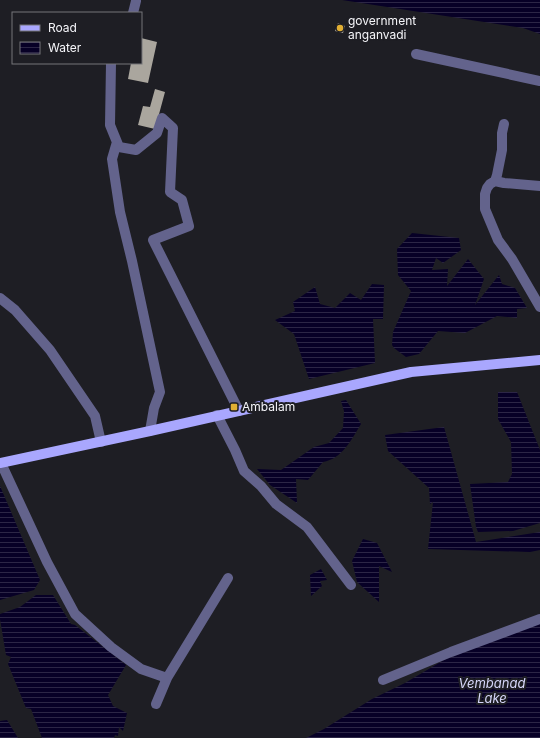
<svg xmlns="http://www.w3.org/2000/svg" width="540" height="738" viewBox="0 0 540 738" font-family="Inter,sans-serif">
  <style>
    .water { fill: url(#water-rules) }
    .building { fill: #aaa69e }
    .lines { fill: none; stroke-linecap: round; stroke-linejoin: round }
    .minor { stroke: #63638c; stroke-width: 10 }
    .major { stroke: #a9a7fe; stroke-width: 10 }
    .poi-dot { fill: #e1af34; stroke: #1e1e24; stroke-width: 1.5 }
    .labels { text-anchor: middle; stroke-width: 4; stroke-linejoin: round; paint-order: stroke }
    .poi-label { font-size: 12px; fill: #f4f4f8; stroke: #1e1e24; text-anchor: start }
    .water-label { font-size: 13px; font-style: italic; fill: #d6d7f9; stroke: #1e1e24 }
  </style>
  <defs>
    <pattern id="water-rules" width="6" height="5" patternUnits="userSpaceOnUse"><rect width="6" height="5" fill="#070026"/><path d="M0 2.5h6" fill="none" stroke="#2c2646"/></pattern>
  </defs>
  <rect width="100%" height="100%" fill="#1e1e24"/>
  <path class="water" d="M342 0H540V34L523 28Z
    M412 233 459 238 461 250 443 263 436 258 432 270 448 269 447 286 468 259 484 279 475 305 499 275 502 284 515 288 527 308 517 309V318L497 316 465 333 438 331 419 354 406 357 394 348 392 345 393 332 411 291 398 275 397 249Z
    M372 284 384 285 383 319H373L375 363 309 379 294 334 275 320 295 311 293 302 315 287 320 304 335 308 350 293 361 300Z
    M498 392H517L540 450V523L513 531 478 532 476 527 470 484 508 482 512 474 511 442 498 419Z
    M346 400 361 424C352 439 342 459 323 462L308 480 296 479 297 503 270 485 257 469 281 470 314 447 329 443 343 428 344 411 341 401Z
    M444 427 476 542 540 532V550L530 552 428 549 433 502 430 504 429 488 388 451 385 435Z
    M0 486 40 580 34 590 0 600Z
    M363 539 377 543 392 572 379 566V602L357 582 352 561Z
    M321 569 327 580 320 581 322 586 311 596 310 575Z
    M36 595H53L71 624 75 625 126 665 108 695 113 706 127 713 123 731 119 727 118 736 115 735 114 738H42L31 709 26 708 8 664 11 657 6 655 0 619V614L20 607Z
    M540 622V738H306L324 729 372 699 405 683 444 660Z
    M7 720 18 738H0V721Z"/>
  <path class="building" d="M338 23 345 26 343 33 335 31Z
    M141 38 157 42 148 83 128 79 131 63H141Z
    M155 89 165 92 155 129 138 125 143 106 150 107Z"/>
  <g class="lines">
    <path class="minor" d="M133 13 136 1
      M416 54 540 81
      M111 63 110 125 119 147 136 150 157 133 162 118 173 128 170 192 182 200 189 226 153 240 239 411
      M504 124 502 133V150L497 175 495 181 490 184 487 188 485 194V209L498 240 512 259 540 307
      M117 142 112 159 120 212 132 261 160 392 154 408 150 431
      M495 181 504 183 540 186
      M0 298 15 310 50 350 95 416 101 442
      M217 415 235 450 244 471 261 486 276 504 307 527 351 585
      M1 463 47 562 75 614 111 647 141 669 167 678 156 704
      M167 678 228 578
      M383 680 451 652 540 619"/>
    <path class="major" d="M0 463 150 431 411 372 540 360"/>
  </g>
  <g class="poi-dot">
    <circle cx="340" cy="28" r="4"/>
    <rect x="230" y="403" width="8" height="8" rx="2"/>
  </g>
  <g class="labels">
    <g class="poi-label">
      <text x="348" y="25">government<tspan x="348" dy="14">anganvadi</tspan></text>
      <text x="242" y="411">Ambalam</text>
    </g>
    <g class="water-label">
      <text x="492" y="688">Vembanad<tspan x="492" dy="15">Lake</tspan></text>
    </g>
  </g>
  <rect x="12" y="12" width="130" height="52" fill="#1e1e24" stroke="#747479"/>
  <rect x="20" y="25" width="20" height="6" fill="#a9a7fe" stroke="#747479"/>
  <text x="48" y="32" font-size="12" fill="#f4f4f8">Road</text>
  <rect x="20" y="42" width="20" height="12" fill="url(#water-rules)" stroke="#747479"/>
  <text x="48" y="52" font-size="12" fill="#f4f4f8">Water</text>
</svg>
